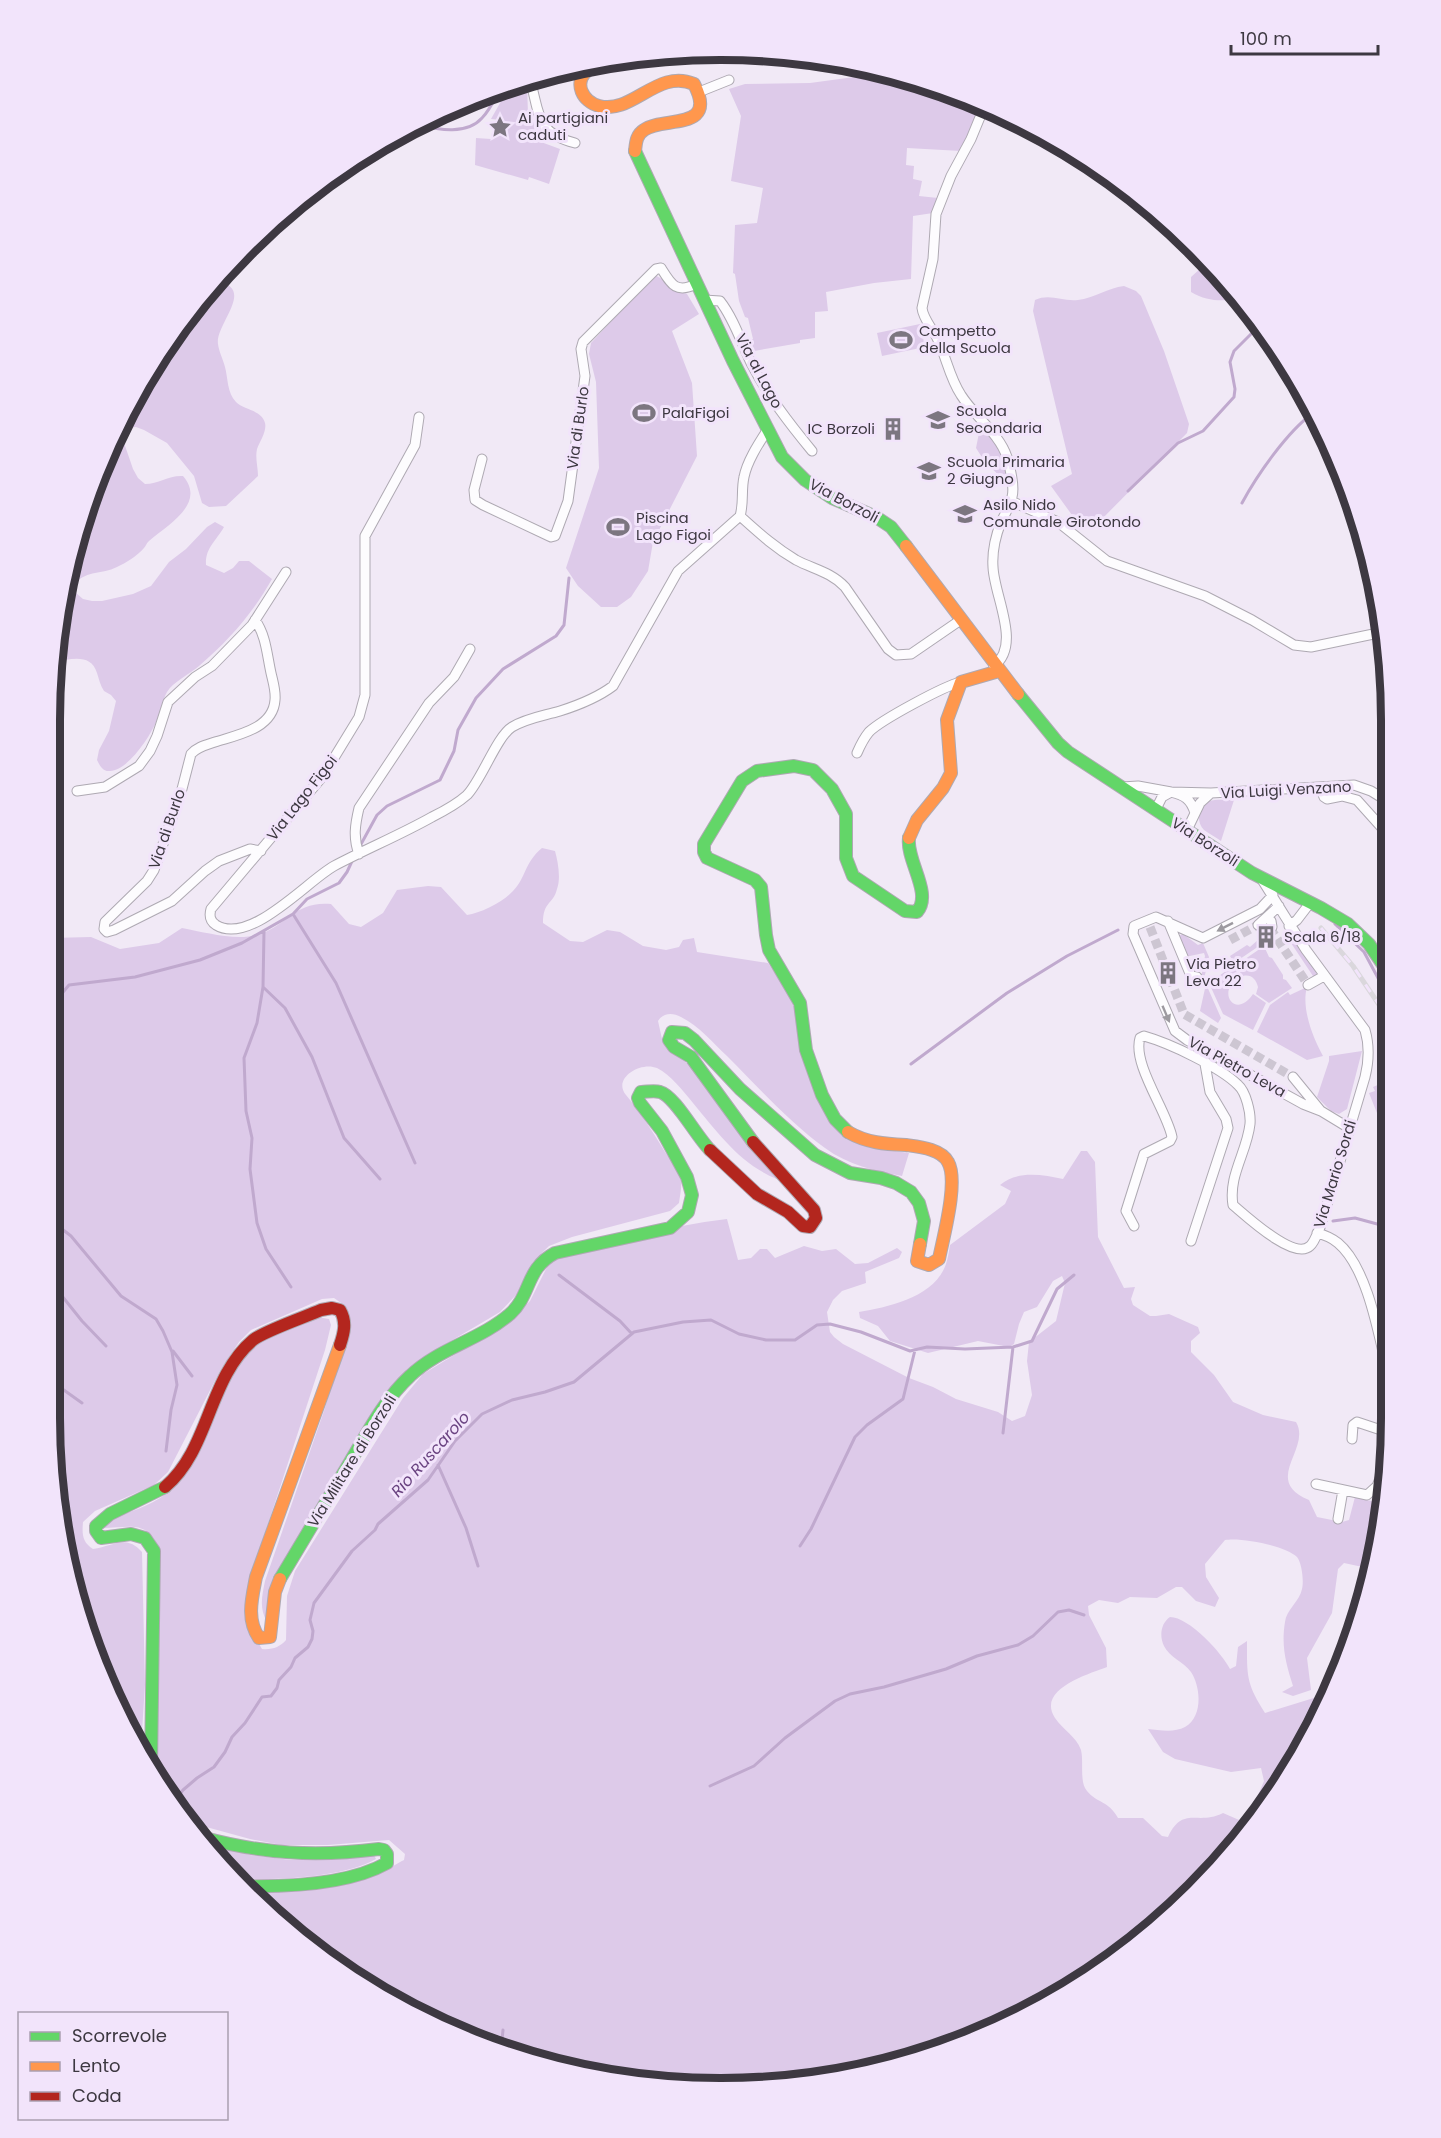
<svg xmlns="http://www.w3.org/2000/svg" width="1441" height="2138" viewBox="0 0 1441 2138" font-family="Poppins,sans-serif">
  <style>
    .green { fill: #ddcae9 }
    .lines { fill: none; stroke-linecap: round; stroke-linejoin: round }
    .stream { stroke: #c0a9ce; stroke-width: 3 }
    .street-tunnel { stroke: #cdc6d2; stroke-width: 9; stroke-dasharray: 9 4.5; stroke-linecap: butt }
    .street-casing { stroke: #aea9b2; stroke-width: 11 }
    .fast-casing { stroke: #aea9b2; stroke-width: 14 }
    .slow-casing { stroke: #aea9b2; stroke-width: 14 }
    .jam-casing { stroke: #aea9b2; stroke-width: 14 }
    .street { stroke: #fdfcfe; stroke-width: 9 }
    .fast { stroke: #63d668; stroke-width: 12 }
    .slow { stroke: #ff974d; stroke-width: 12 }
    .jam { stroke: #b3261e; stroke-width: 12 }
    .rail-casing { stroke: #dad7dc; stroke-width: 5 }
    .rail { stroke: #f2e4fb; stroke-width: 3; stroke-dasharray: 9; stroke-linecap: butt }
    .oneway { fill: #9d9aa0 }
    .labels { text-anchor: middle; stroke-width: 6; stroke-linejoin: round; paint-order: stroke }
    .poi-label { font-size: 15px; fill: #3d3841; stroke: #f2e4fb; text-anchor: start }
    .street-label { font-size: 15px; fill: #3d3841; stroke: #f2e4fb }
    .water-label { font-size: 16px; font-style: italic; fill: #6a4381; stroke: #f2e4fb }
    .rim { fill: none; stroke: #3d3841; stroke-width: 8 }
  </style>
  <rect width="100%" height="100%" fill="#f1e9f6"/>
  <path class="green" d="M869 75 895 76 983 104 961 151 907 148 906 165 914 166 913 179 922 181 919 196 938 198 933 213 913 216 911 279 874 283 826 292 828 311 815 312V338L800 340V343L754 351 748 341 753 339 748 318 745 317 739 301 735 274 733 273 735 225 757 223 763 188 731 181 741 116 729 89 745 84 810 83Z
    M518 84 527 85 528 114 543 137 541 142 560 149 549 184 529 177 528 180 475 165 476 138 491 139 492 133H499L501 120 491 119 509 87Z
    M1178 232 1195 246 1276 345C1253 341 1244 318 1231 300 1215 301 1205 300 1191 292V277L1201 268 1199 253 1173 243Z
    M654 275C668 280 672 291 687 294L699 314 672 331 692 383 697 456 653 542 648 571 631 597 617 607H601L578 586 566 568 599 468 596 382 589 354 591 343Z
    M215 281C258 287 215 324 218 344 219 352 223 359 225 367 228 378 227 393 236 402 244 410 262 410 265 423 267 431 260 441 257 449 255 458 258 467 258 476L226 506 209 507 202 503 194 476 167 443 144 430 136 427 127 428 121 434 133 469 138 478 145 484C159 484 169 475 183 476 207 504 167 525 149 541 146 544 147 544 144 548 137 556 126 563 117 567 101 575 89 569 74 584L76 593 83 599 92 601H102L133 594 151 586 169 562 186 549 207 527 215 522 224 527C216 541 205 548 206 565L224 573 233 568 239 561H249L272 579C253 613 229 640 199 666 190 674 173 682 167 692 162 701 160 713 156 722 150 737 127 771 110 771 103 772 100 766 97 760L99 750 109 731 116 701 111 695 104 691C100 685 99 679 97 673 91 653 71 659 55 662L62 590 119 423 188 312Z
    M1124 286 1136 291 1141 296 1164 351 1189 424 1187 433 1097 524 1083 528 1077 522 1051 486 1072 474 1033 311 1035 300C1050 293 1063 302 1078 300 1094 298 1108 288 1124 286Z
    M920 324 925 347 882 356 877 333Z
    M981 423 1000 443 1010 474 1004 481 983 459 976 448Z
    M1234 800 1221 841C1216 837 1209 834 1204 830 1196 822 1197 805 1209 801 1216 799 1227 800 1234 800Z
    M542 848 555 851C558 862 561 878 557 889 553 905 543 901 543 923L570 941 583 942 607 930 620 932 643 946 666 950 679 947 683 940 694 938 697 952 768 963 789 994 795 1009 821 1106 841 1135 867 1147 909 1153 902 1176C875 1171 848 1165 825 1148 789 1122 758 1087 727 1056 713 1043 699 1026 681 1017 672 1012 663 1013 658 1021L662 1039 707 1083 777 1179C740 1164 718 1133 693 1103 683 1091 671 1075 657 1068 641 1061 612 1078 626 1095 641 1113 653 1132 665 1152 670 1159 676 1167 680 1175 683 1183 680 1195 679 1203L670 1211 572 1237 549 1246 533 1262 517 1294 500 1312 439 1348 396 1384 295 1542 267 1622C259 1608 262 1596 265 1581L324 1411 350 1325 344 1305 334 1298 322 1299 251 1330 239 1342 221 1369 168 1472 154 1485 95 1511 83 1522C82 1534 82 1542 93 1549 114 1546 126 1534 142 1552L145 1685 141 1747 85 1633 55 1505 51 938 91 937 120 949 159 943 182 928C204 932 238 942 260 934 289 924 295 901 331 904L349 924 361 927 383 913 397 890 428 886 441 887 467 915C481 913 503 902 513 891 526 878 524 863 542 848Z
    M1289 931 1319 977 1315 979 1285 934Z
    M1183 934 1198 945 1203 943 1209 957 1204 979 1201 978 1205 956 1204 953 1185 957 1176 937Z
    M1259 939 1262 944 1234 963 1230 956 1247 945 1250 947Z
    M1264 946 1269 957 1272 958 1283 975V979L1286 980 1292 988 1269 1003 1256 994 1258 987C1256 979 1251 974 1243 976L1235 966Z
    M1233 966 1241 979C1215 987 1234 1022 1253 994L1266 1003 1253 1030 1223 1014 1209 983Z
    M1206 984 1221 1018 1218 1023 1200 1011Z
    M1307 987C1301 1008 1313 1038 1323 1056L1307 1060 1257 1032 1270 1005 1288 992 1290 995Z
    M1362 1051 1347 1109 1339 1114 1331 1111 1317 1097 1329 1061V1056Z
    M1391 1074V1105L1377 1113 1369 1093 1375 1091 1373 1087 1389 1080 1388 1075Z
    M1081 1151H1087L1095 1162 1098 1237 1124 1288 1135 1287 1131 1299 1133 1305 1150 1316H1156L1169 1314 1198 1327 1200 1333 1191 1341V1352L1214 1375 1233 1402 1263 1415 1296 1422C1312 1449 1261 1480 1309 1500L1317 1517 1342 1522 1349 1520 1355 1497 1379 1503 1372 1569 1344 1563 1338 1569 1332 1613 1307 1658 1311 1690 1293 1696 1282 1692 1293 1686C1286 1664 1281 1646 1285 1622 1286 1610 1300 1601 1302 1589 1304 1582 1302 1563 1297 1557 1286 1546 1241 1537 1225 1540L1205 1564 1206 1577 1219 1598 1215 1607 1196 1601 1182 1587H1176L1157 1598 1130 1597 1118 1603 1099 1600 1088 1606 1089 1615 1106 1648 1107 1667C1089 1674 1036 1689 1055 1718 1063 1730 1076 1736 1081 1750 1084 1762 1079 1782 1087 1791 1098 1804 1108 1800 1118 1818H1143L1162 1836 1168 1837C1183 1805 1198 1826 1223 1813L1246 1823 1264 1781 1261 1768 1231 1772 1175 1759 1163 1752 1148 1729C1159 1730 1174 1733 1185 1727 1203 1717 1201 1687 1191 1672 1184 1662 1169 1657 1164 1646 1159 1636 1161 1623 1170 1617 1189 1617 1222 1653 1230 1669L1236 1666 1238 1647 1247 1641C1247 1676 1246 1683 1265 1713L1317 1697 1319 1691 1332 1685 1322 1715 1253 1826 1195 1892 1056 1999 937 2053 852 2076 676 2087 547 2066 464 2038 312 1950 245 1891C288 1893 338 1889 379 1873 388 1870 396 1864 404 1860L405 1854 389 1840 328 1845H281L250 1839 188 1822 163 1791 157 1779 160 1550C146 1519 132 1528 102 1528V1525C120 1513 142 1510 160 1498 165 1495 170 1490 174 1485L241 1358 255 1342 317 1317 329 1319 331 1325 325 1350 251 1576V1630L262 1649C272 1650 280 1647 286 1640L287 1596 295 1571 403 1398 423 1374 510 1321 530 1301 550 1261C607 1243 667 1226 727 1219L738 1260 751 1258 760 1249H767L775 1258 804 1246 822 1251 836 1249 855 1264 868 1263 897 1248 902 1252 899 1258 865 1272 866 1283 842 1291 833 1300 827 1312 830 1332 834 1337 843 1344 909 1378 933 1387 956 1399 998 1412 1012 1421 1025 1416 1032 1395 1027 1361 1029 1342 1056 1321 1065 1283 1062 1276 1053 1281 1037 1307 1024 1312 1019 1324 1014 1344 1009 1347 978 1341 928 1353 890 1341 878 1326 860 1318 859 1312C889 1307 935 1297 946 1264 948 1258 949 1251 950 1245L1005 1204 1011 1191 1000 1185C1017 1170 1043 1175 1063 1179Z
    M206 1843 250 1855 291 1860 374 1855 376 1859C342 1878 274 1881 235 1878Z"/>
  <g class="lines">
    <path class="stream" d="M419 125C439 130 467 135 482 118 490 110 495 98 500 89
      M1262 328 1282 354
      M1128 491 1178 443 1203 431 1234 397 1235 389 1230 362 1234 351 1251 334 1262 328
      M1242 503C1257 475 1287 432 1313 413
      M360 846 377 815 387 806 440 780 454 751 458 730 476 698 503 669 556 636 564 625 569 578
      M293 914 336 983 415 1163
      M1335 924 1364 952 1392 1004
      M264 931 263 987 257 1023 244 1058 246 1111 252 1138 250 1169 257 1223 266 1249 291 1287
      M263 987 285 1008 312 1057 344 1138 380 1179
      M52 1027 59 997 69 985 135 977 200 960 242 943 293 914 307 899 339 883 347 872 353 859
      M911 1064 1007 993 1067 956 1118 930
      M1333 1221 1355 1218 1392 1228
      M53 1222 71 1236 121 1296 156 1319 163 1331 172 1352 177 1385 171 1410 166 1451
      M559 1275 620 1321 632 1334
      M54 1286 82 1321 106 1346
      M173 1351 192 1376
      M54 1383 82 1403
      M1003 1433 1013 1347
      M438 1465 466 1528 478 1566
      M55 1496 57 1497
      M800 1546 811 1529 855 1437 867 1425 903 1399 915 1350
      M710 1786 754 1766 785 1738 835 1701 850 1694 884 1687 946 1669 977 1656 1018 1645 1033 1636 1058 1612 1069 1610 1084 1615
      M173 1803 183 1790 197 1778 214 1767 225 1752 232 1737 245 1723 262 1697 271 1696 277 1688 279 1680 291 1667 295 1658 308 1647 312 1639 313 1631 310 1620 314 1603 352 1551 375 1530 378 1524 428 1480 455 1441 482 1414 512 1400 545 1392 574 1382 634 1332 683 1322 711 1320 739 1334 766 1340H795L817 1325 830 1324 861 1332 910 1351 927 1347 965 1349 1013 1347 1032 1341 1057 1289 1074 1275
      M501 2050 503 2030"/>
    <path class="street-tunnel" d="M1150 927 1184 1014 1293 1077
      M1272 927V931L1308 985
      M1230 940 1258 925"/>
    <g class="street-casing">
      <path id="street" d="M530 80C540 113 535 133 575 143
        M699 92 729 80
        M985 105 971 139 951 176 936 214 933 259 922 308C923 318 931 327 936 336 946 355 949 377 961 395 974 416 999 433 1007 457 1010 468 1015 486 1012 497 1010 506 1005 514 1001 522 996 535 992 553 993 567 994 596 1022 645 994 666
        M704 300 720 301C734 319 741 342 751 363 768 396 789 423 812 451
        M419 417 415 445 365 536V695L359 717 323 776 211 909C209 916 210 921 216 925 250 946 307 881 334 866 366 849 400 835 432 817 444 811 457 804 467 795 481 781 497 736 512 727 527 718 543 716 560 711 579 705 597 698 613 686L678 571 740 516C744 503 741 490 744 477 747 461 759 443 768 429
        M482 459 474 490 475 500 483 505 551 537 555 536 568 501 585 376 581 349 583 342 656 269 661 268C671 284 676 294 696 284
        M1011 501 1058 522 1107 561 1205 596 1252 620 1294 645 1311 647 1383 632
        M740 516C759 533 774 547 796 560 813 569 831 572 845 587L888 649 896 655 911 654 962 619
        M255 620C266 635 267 655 271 673 273 682 276 691 275 700 273 729 237 735 215 742 206 745 197 747 191 754L182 789 154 870 147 881 105 922 104 929 107 932 114 930 172 901 205 871 219 861 250 849 261 851
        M857 753C860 746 864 738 869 732 881 720 944 686 961 682
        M1122 787 1138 786 1171 792 1211 793 1354 785 1371 791 1392 804
        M1320 787 1324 797 1327 799 1342 796 1357 800 1392 839
        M77 791 105 787 139 766 150 751 157 736 168 702 195 677 212 666 252 625 286 572
        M1156 809 1162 797 1171 792C1184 795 1191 799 1195 813
        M1187 830 1200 803 1211 793
        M359 854C353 838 355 825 359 808L429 703 454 677 470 649
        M1273 895 1260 909 1203 938 1156 917 1134 926 1133 934 1175 1031 1187 1040 1303 1104 1321 1111 1349 1128
        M1266 918 1271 921 1272 927
        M1168 921 1191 976 1197 977
        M1258 925 1279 906
        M1289 926 1297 920 1310 903
        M1308 985 1324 976
        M1293 1077 1320 1110
        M1134 1226 1126 1211 1144 1154 1170 1141 1172 1137C1167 1111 1132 1064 1140 1038L1144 1036C1169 1043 1220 1067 1238 1085 1246 1092 1251 1113 1250 1124 1247 1152 1228 1176 1233 1205 1245 1215 1294 1261 1310 1246 1315 1242 1318 1231 1321 1225L1365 1077C1369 1061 1370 1047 1365 1030L1306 950 1261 878
        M1317 1233C1325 1235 1332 1238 1338 1243 1368 1268 1379 1337 1388 1374L1392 1380
        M1191 1241 1228 1128 1226 1119 1210 1092 1205 1064
        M1352 1439 1353 1425 1357 1422 1390 1433
        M1316 1484 1367 1495 1377 1486 1387 1461
        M1338 1519 1343 1490"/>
    </g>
    <g class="fast-casing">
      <path id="fast" d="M532 80 544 76
        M635 151 733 361 782 457 805 480 832 498 876 517 891 527 906 546
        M1018 694 1058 743 1068 752 1252 873 1321 908 1348 924 1369 944 1392 978
        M848 1132 835 1119 822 1095 806 1050 800 1003 769 950 766 935 761 887 755 880 707 858 704 852V844L742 781 757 771 794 766 813 770 832 789 846 814V858L853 876 905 911 917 912C933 893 906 861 909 838
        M753 1142 691 1057 674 1047 669 1040 672 1032 685 1033 694 1040 740 1089 815 1155 850 1173 881 1178 896 1183 911 1192 919 1203 924 1221 920 1244
        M280 1579C303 1540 327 1501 350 1462 368 1432 384 1400 410 1376 439 1348 480 1340 510 1314 532 1294 525 1269 555 1253L670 1228 688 1212 692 1195 687 1177 662 1131 640 1103 638 1098 641 1092C647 1092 654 1090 660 1092 675 1096 696 1136 710 1150
        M151 1766 154 1551 145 1538 131 1534 101 1538 96 1531V1526L110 1514 165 1487
        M201 1837C263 1854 316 1857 379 1849L384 1850 387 1854V1863C348 1885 285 1887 241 1886"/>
    </g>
    <g class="slow-casing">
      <path id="slow" d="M608 61C601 64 593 66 587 71 573 83 583 102 599 106 632 115 658 68 694 84 719 132 662 116 644 130 636 135 636 143 635 151
        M906 546 1018 694
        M909 838 917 820 943 788 951 773 947 720 961 682 999 671
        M848 1132C867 1143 885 1144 906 1145 920 1147 941 1149 948 1162 959 1181 943 1238 939 1259L929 1265 917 1261 920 1244
        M280 1579 275 1592 270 1637 259 1638C246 1619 252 1598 256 1577L340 1345"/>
    </g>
    <g class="jam-casing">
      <path id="jam" d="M710 1150 757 1194 788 1212 803 1226 810 1227 816 1218 814 1210 753 1142
        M165 1487C210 1449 208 1378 253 1340 264 1331 305 1317 321 1310L332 1308 340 1310C347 1322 344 1333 340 1345"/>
    </g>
    <use href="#street" class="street"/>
    <use href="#fast" class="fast"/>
    <use href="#slow" class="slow"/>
    <use href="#jam" class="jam"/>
    <g class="rail-casing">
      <path id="rail" d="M1321 928 1353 966 1392 1024"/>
    </g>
    <use href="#rail" class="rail"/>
  </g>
  <defs><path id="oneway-solid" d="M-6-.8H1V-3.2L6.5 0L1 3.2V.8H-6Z" transform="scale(1.5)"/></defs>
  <g class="oneway">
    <use href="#oneway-solid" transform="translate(1225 927) rotate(153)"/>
    <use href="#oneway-solid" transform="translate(1166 1014) rotate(67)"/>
  </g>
  <defs>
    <g id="sight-bare" transform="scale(1.8)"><path d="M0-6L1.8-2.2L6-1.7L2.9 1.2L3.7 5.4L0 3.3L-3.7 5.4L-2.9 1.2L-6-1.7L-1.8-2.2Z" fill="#7c7680" stroke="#f2e4fb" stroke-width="2.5" paint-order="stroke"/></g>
    <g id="stadium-bare" transform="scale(1.8)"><path d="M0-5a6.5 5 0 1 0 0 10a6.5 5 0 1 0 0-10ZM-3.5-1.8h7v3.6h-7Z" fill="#7c7680" stroke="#f2e4fb" stroke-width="2.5" paint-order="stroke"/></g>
    <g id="school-bare" transform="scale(1.8)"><path d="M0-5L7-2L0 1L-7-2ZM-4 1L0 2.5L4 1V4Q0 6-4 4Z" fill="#7c7680" stroke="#f2e4fb" stroke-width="2.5" paint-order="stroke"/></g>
    <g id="building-bare" transform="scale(1.8)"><path d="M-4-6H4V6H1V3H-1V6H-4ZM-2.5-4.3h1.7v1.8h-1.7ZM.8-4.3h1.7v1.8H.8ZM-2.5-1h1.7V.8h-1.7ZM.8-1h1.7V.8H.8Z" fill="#7c7680" stroke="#f2e4fb" stroke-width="2.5" paint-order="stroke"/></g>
  </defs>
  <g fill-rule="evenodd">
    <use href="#sight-bare" x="500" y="127"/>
    <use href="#stadium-bare" x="901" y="340"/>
    <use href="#stadium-bare" x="644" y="413"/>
    <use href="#school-bare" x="938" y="420"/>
    <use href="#building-bare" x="893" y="429"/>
    <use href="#school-bare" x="929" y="471"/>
    <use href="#school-bare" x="965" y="514"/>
    <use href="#stadium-bare" x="618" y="527"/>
    <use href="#building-bare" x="1266" y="937"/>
    <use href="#building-bare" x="1168" y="973"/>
  </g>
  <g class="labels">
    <g class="poi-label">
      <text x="518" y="123">Ai partigiani<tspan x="518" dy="17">caduti</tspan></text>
      <text x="919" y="336">Campetto<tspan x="919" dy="17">della Scuola</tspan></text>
      <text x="956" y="416">Scuola<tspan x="956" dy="17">Secondaria</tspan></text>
      <text x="662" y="418">PalaFigoi</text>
      <text x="875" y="434" text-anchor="end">IC Borzoli</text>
      <text x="947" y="467">Scuola Primaria<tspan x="947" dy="17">2 Giugno</tspan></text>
      <text x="983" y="510">Asilo Nido<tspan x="983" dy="17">Comunale Girotondo</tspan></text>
      <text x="636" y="523">Piscina<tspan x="636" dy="17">Lago Figoi</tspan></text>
      <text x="1284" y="942">Scala 6/18</text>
      <text x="1186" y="969">Via Pietro<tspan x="1186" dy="17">Leva 22</tspan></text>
    </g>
    <g class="street-label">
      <text transform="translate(759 371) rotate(62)" y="5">Via al Lago</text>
      <text transform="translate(578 428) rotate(-82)" y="5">Via di Burlo</text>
      <text transform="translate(844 501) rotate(28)" y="5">Via Borzoli</text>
      <text transform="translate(1286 790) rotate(-3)" y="5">Via Luigi Venzano</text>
      <text transform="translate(302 798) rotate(-52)" y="5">Via Lago Figoi</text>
      <text transform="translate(167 829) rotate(-71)" y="5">Via di Burlo</text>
      <text transform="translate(1205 842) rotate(33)" y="5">Via Borzoli</text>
      <text transform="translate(1237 1067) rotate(29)" y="5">Via Pietro Leva</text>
      <text transform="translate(1335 1174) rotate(-73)" y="5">Via Mario Sordi</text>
      <text transform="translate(352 1461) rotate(-58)" y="5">Via Militare di Borzoli</text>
    </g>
    <g class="water-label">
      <text transform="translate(430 1454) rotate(-48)" y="6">Rio Ruscarolo</text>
    </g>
  </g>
  <path d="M0 0H1441V2138H0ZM720 60H721A660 660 0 0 1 1381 720V1418A660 660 0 0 1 721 2078H720A660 660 0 0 1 60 1418V720A660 660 0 0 1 720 60Z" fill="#f2e4fb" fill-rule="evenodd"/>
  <path class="rim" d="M720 60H721A660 660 0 0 1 1381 720V1418A660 660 0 0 1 721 2078H720A660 660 0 0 1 60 1418V720A660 660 0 0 1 720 60Z"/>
  <rect x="18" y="2012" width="210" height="108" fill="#f2e4fb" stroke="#aa9fb1" stroke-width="1.5"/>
  <rect x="30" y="2032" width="30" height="9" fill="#63d668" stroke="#aa9fb1" stroke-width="1.5"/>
  <text x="72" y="2042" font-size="18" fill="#3d3841">Scorrevole</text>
  <rect x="30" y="2062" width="30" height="9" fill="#ff974d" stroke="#aa9fb1" stroke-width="1.5"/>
  <text x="72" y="2072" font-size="18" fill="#3d3841">Lento</text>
  <rect x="30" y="2092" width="30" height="9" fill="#b3261e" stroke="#aa9fb1" stroke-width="1.5"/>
  <text x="72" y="2102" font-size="18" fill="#3d3841">Coda</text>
  <path d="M1231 45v9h147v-9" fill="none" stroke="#3d3841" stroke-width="3"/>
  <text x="1240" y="45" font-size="18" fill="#3d3841" stroke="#f2e4fb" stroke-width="4.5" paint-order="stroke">100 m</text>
</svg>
